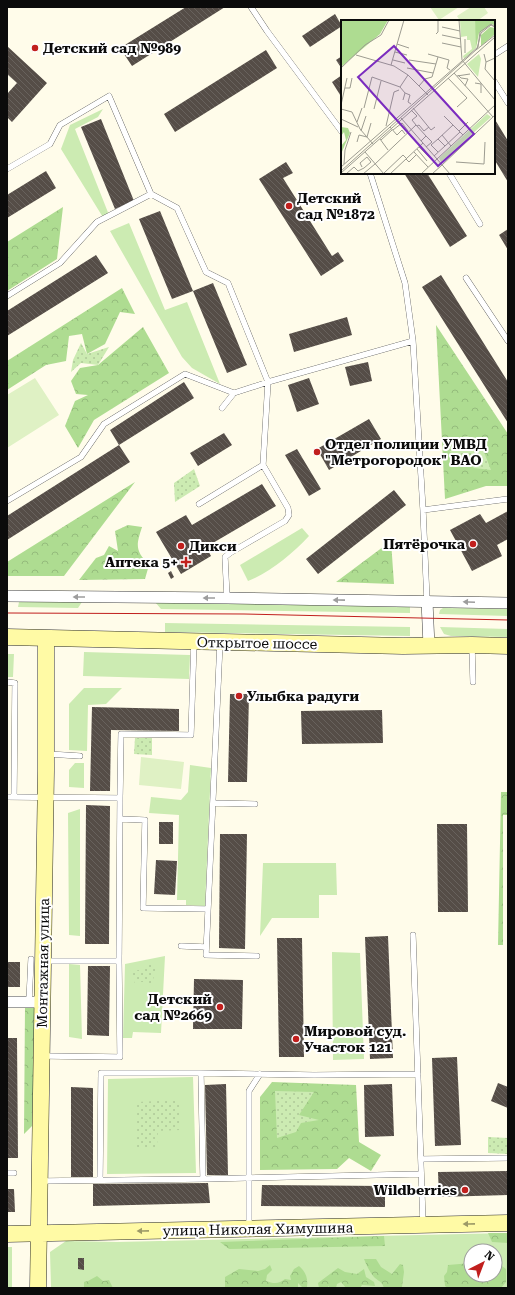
<svg xmlns="http://www.w3.org/2000/svg" width="515" height="1295" viewBox="0 0 515 1295" font-family="'Roboto Serif',serif">
  <style>
    .grass { fill: #ccebb2; fill-rule: evenodd }
    .forest { fill: url(#forest-crowns) }
    .park { fill: url(#park-dots) }
    .pitch { fill: #dff1c4 }
    .building { fill: url(#building-back-hatch) }
    .lines { fill: none; stroke-linecap: round; stroke-linejoin: round }
    .lane-casing { stroke: #3e3e3e; stroke-width: 6 }
    .street-casing { stroke: #3e3e3e; stroke-width: 12 }
    .secondary-casing { stroke: #2d2d2d; stroke-width: 17 }
    .lane { stroke: #fff; stroke-width: 5.5 }
    .street { stroke: #fff; stroke-width: 11 }
    .secondary { stroke: #fffaa5; stroke-width: 16 }
    .tram { stroke: #c11f1d; stroke-width: 1 }
    .oneway { fill: #9d9d9d }
    .oneway2 { fill: #9d9a67 }
    .poi-dot { fill: #c11f1d; stroke: #fff; stroke-width: 1.5 }
    .labels { text-anchor: middle; stroke-width: 4; stroke-linejoin: round; paint-order: stroke }
    .poi-label { font-size: 14px; font-weight: bold; fill: #0b0b0b; stroke: #fff; text-anchor: start }
    .street-label { font-size: 14px; fill: #0b0b0b; stroke: #fff }
    .inset-road { fill: none; stroke: #9d9c91; stroke-width: 1 }
    .view { fill: #7b2cbf; fill-opacity: 0.15; stroke: #7b2cbf; stroke-width: 2 }
    .inset-edge { fill: none; stroke: #0b0b0b; stroke-width: 2 }
  </style>
  <defs>
    <pattern id="forest-crowns" width="20" height="18" patternUnits="userSpaceOnUse"><rect width="20" height="18" fill="#aedc91"/><path d="M2 6a3 3 0 1 1 6 0M12 15a3 3 0 1 1 6 0" fill="none" stroke="#94bb7c"/></pattern>
    <pattern id="park-dots" width="8" height="8" patternUnits="userSpaceOnUse"><rect width="8" height="8" fill="#ccebb2"/><path d="M2 2h.1M6 6h.1" fill="none" stroke="#aec898" stroke-width="1.8" stroke-linecap="round"/></pattern>
    <pattern id="building-back-hatch" width="6" height="6" patternUnits="userSpaceOnUse"><rect width="6" height="6" fill="#554d47"/><path d="M-1 5l2 2M0 0l6 6M5-1l2 2" fill="none" stroke="#68625d"/></pattern>
  </defs>
  <rect width="100%" height="100%" fill="#fffcea"/>
  <path class="grass" d="M103 109 98 117 75 129 109 215 104 219 61 149 70 125Z
    M129 223 165 310 187 302 220 384 192 368 182 357 110 231Z
    M302 528 309 536C292 554 271 572 248 581L240 565Z
    M19 602H82L78 608 18 607Z
    M155 602 410 607V613L161 609Z
    M443 608 508 609V616L439 614 440 610Z
    M165 623 410 627V636L165 632Z
    M440 627 508 629V637L451 636 444 634Z
    M84 652 190 655 189 679 83 676Z
    M7 654H14L13 677H7Z
    M84 688H122L106 704 88 705 87 751 69 750V704Z
    M75 763H84V788L69 787V770Z
    M190 765 211 768 205 906 186 905V900H177L179 815 149 813 151 797 181 800 188 792Z
    M80 809V936L69 935 68 813Z
    M263 863H336L337 895H319V918H272L260 936Z
    M332 952 360 953 364 1059 333 1060Z
    M165 956 161 1033 133 1032 132 1038H123L125 964Z
    M69 964 80 965 82 1039 69 1037Z
    M193 1077 196 1173 107 1174 108 1079Z
    M508 1233V1288H52L51 1287 50 1252 66 1241 117 1242ZM471 1251H495V1275H471Z
    M7 1247H12V1288H7Z"/>
  <path class="forest" d="M63 207 57 259 7 291V242Z
    M122 288 135 314 120 312 105 344 87 354 82 334 69 336 66 361 46 365 7 390V361Z
    M436 325 508 434V486H486L445 499Z
    M143 327 169 373 94 420 78 448 65 426 75 401 88 395 76 394 71 381 80 368 98 365Z
    M135 482 64 576H7V562Z
    M128 525 142 527C136 546 135 550 149 565L145 579 79 580 96 558 104 555 109 546 118 551 115 531Z
    M391 541 394 584 336 582Z
    M501 792H508V815H503V945H498Z
    M25 1007H37L35 1123 24 1134Z
    M272 1082 356 1085 359 1142 381 1155 371 1171 349 1158 337 1169 260 1170V1097Z
    M488 1233H508V1243L492 1242Z
    M384 1236 385 1246 229 1249 220 1242Z
    M364 1259H376L381 1267 392 1274 400 1264 403 1265 404 1272 402 1287 384 1288C382 1282 380 1282 375 1278 370 1273 367 1266 364 1259Z
    M495 1261 506 1269V1282L501 1288H448L445 1286 444 1276 447 1272 448 1265 471 1263V1275H495Z
    M270 1265 272 1270 267 1275 266 1281C274 1284 279 1284 285 1279L291 1280 290 1276 294 1269 299 1266C306 1272 308 1278 307 1287L303 1288 298 1283V1288H225V1277L239 1269 258 1271 265 1269Z
    M338 1268 345 1272 357 1274 364 1269 366 1277 374 1282 375 1286 362 1285 360 1288H346L341 1282 337 1284 336 1288H330L328 1286V1288H319L318 1283Z
    M97 1276 103 1281 109 1280 113 1288H84V1282L88 1281Z"/>
  <path class="park" d="M81 343 87 354 109 347 98 365 81 363 71 372 73 360Z
    M468 436 484 452 491 470 474 468 461 456 451 453 446 447 455 438Z
    M194 469 200 486 175 502 174 483Z
    M135 738H152V755L134 754Z
    M151 964 156 969 151 987 145 982H140L133 988 135 981 130 971 139 970Z
    M275 1091 314 1092 299 1115 319 1120 301 1123 296 1132 277 1138Z
    M156 1101H179L180 1130 158 1131 157 1147H137V1102Z
    M488 1137 508 1138V1154L488 1153Z"/>
  <path class="pitch" d="M430 7H459L439 20Z
    M471 7H484L488 13 477 21H460L457 16Z
    M35 378 59 415 7 448V395Z
    M141 757 184 762 181 789 139 785Z"/>
  <path class="building" d="M186 7H225L132 66 120 48Z
    M335 14 342 26 310 47 302 36Z
    M7 46 47 83 12 122 7 117V94L17 83 7 74Z
    M266 50 277 68 175 132 164 114Z
    M342 56V69L336 60Z
    M342 75V98L332 82Z
    M494 118 508 141V182L494 159Z
    M101 119 134 201 115 209 81 127Z
    M286 162 293 173 283 178 332 256 338 252 344 261 321 276 259 179Z
    M46 171 56 188 7 218V195Z
    M404 173H427L467 236 450 247Z
    M160 211 193 291 172 299 139 219Z
    M508 229V250L499 235Z
    M96 255 108 273 7 336V311Z
    M441 275 508 382V423L422 287Z
    M213 283 247 365 227 373 193 291Z
    M347 317 352 335 294 352 289 334Z
    M368 362 372 381 350 386 345 367Z
    M309 378 319 404 297 412 288 385Z
    M184 382 194 398 119 445 110 430Z
    M369 419 381 439 329 470 317 449Z
    M224 433 232 445 198 466 190 453Z
    M119 445 130 462 7 540V516Z
    M297 449 321 489 309 496 285 455Z
    M262 484 276 506 206 547 211 556 181 574 156 532 186 515 192 525Z
    M394 490 406 505 318 574 306 559Z
    M508 511V539L497 545 502 556 472 571 450 530 480 514 486 523Z
    M171 571 174 577 171 579 168 573Z
    M230 694H249L247 782H228Z
    M92 707 179 709V731L111 730 110 791H90Z
    M382 710 383 743 302 744 301 711Z
    M86 805 110 806 109 944H85Z
    M159 822H173V844H159Z
    M437 824H467L468 912H438Z
    M220 834H247L245 949 219 948Z
    M156 860 177 861 175 895 154 894Z
    M388 936 393 1058 370 1059 365 937Z
    M277 938H302L304 1057H279Z
    M7 962H20V987H7Z
    M88 966H110L109 1036 87 1035Z
    M194 979 243 980 242 1029H193Z
    M7 1038H17L18 1158H7Z
    M457 1057 461 1145 435 1146 432 1058Z
    M498 1083 508 1087V1108L491 1101Z
    M226 1084 228 1175H207L205 1085Z
    M392 1084 394 1136 365 1137 364 1085Z
    M71 1087 93 1088V1177H71Z
    M508 1171V1195L439 1197 438 1172Z
    M208 1183 210 1203 93 1206V1184Z
    M262 1185 385 1186V1207L261 1206Z
    M7 1189H14L15 1212H7Z
    M78 1258H84V1270L78 1269Z"/>
  <g class="lines">
    <g class="lane-casing">
      <path id="lane" d="M251 7 267 31 342 132
        M494 55 508 46
        M494 81 508 103
        M7 169 50 144 60 125 109 96 151 194 177 208 206 272 228 283 268 382 263 465 199 504
        M370 173 405 283 413 341 423 510 427 601
        M449 173 480 224
        M466 278 508 341
        M7 296 60 263 97 222 151 194
        M222 408 234 393 268 382 413 341
        M7 501 81 457 104 424 185 374 234 393
        M423 510 508 499
        M227 598 225 557 230 553 285 521 289 515 288 508 263 465
        M220 642 206 955 257 956
        M472 647 473 682
        M7 682 15 683 14 797
        M48 754 80 756
        M7 797 120 798 121 734 191 735 194 642
        M213 803 255 804
        M120 819 145 820 143 908 208 909
        M413 935 423 1223
        M181 946 206 947
        M45 961H119L120 798
        M29 1002 31 959
        M44 1056 120 1057 119 961
        M201 1073 314 1075 418 1074
        M421 1159 508 1158
        M7 1173H14
        M203 1179 421 1174
        M42 1181 203 1179 201 1073H101L100 1180
        M249 1227V1091L260 1074"/>
    </g>
    <g class="street-casing">
      <path id="street" d="M7 596 227 598 508 603
        M427 601 429 646
        M7 1002H43"/>
    </g>
    <g class="secondary-casing">
      <path id="secondary" d="M7 637 403 646 472 645 508 646
        M7 1234 508 1223
        M38 1288 46 771V638"/>
    </g>
    <use href="#lane" class="lane"/>
    <use href="#street" class="street"/>
    <use href="#secondary" class="secondary"/>
    <path class="tram" d="M7 613 244 614 508 620"/>
  </g>
  <defs><path id="oneway-solid" d="M-6-.8H1V-3.2L6.5 0L1 3.2V.8H-6Z"/></defs>
  <g class="oneway">
    <use href="#oneway-solid" transform="translate(79 597) rotate(180)"/>
    <use href="#oneway-solid" transform="translate(209 598) rotate(-180)"/>
    <use href="#oneway-solid" transform="translate(339 600) rotate(-179)"/>
    <use href="#oneway-solid" transform="translate(469 602) rotate(-178)"/>
  </g>
  <g class="oneway2">
    <use href="#oneway-solid" transform="translate(469 1224) rotate(179)"/>
    <use href="#oneway-solid" transform="translate(143 1231) rotate(179)"/>
  </g>
  <g class="poi-dot">
    <circle cx="35" cy="48" r="4"/>
    <circle cx="289" cy="206" r="4"/>
    <circle cx="317" cy="452" r="4"/>
    <circle cx="473" cy="544" r="4"/>
    <circle cx="181" cy="546" r="4"/>
    <path d="M184 556h4v4h4v4h-4v4h-4v-4h-4v-4h4z"/>
    <circle cx="239" cy="696" r="4"/>
    <circle cx="220" cy="1007" r="4"/>
    <circle cx="296" cy="1039" r="4"/>
    <circle cx="465" cy="1190" r="4"/>
  </g>
  <g class="labels">
    <g class="poi-label">
      <text x="43" y="53">Детский сад №989</text>
      <text x="297" y="203">Детский<tspan x="297" dy="16">сад №1872</tspan></text>
      <text x="325" y="449">Отдел полиции УМВД<tspan x="325" dy="16">"Метрогородок" ВАО</tspan></text>
      <text x="465" y="549" text-anchor="end">Пятёрочка</text>
      <text x="189" y="551">Дикси</text>
      <text x="178" y="567" text-anchor="end">Аптека 5+</text>
      <text x="247" y="701">Улыбка радуги</text>
      <text x="212" y="1004" text-anchor="end">Детский<tspan x="212" dy="16">сад №2669</tspan></text>
      <text x="304" y="1036">Мировой суд.<tspan x="304" dy="16">Участок 121</tspan></text>
      <text x="457" y="1195" text-anchor="end">Wildberries</text>
    </g>
    <g class="street-label">
      <text transform="translate(257 643) rotate(1)" y="5">Открытое шоссе</text>
      <text transform="translate(43 963) rotate(-89)" y="5">Монтажная улица</text>
      <text transform="translate(258 1229) rotate(-1)" y="5">улица Николая Химушина</text>
    </g>
  </g>
  <g transform="translate(341 20)">
    <rect width="154" height="154" fill="#fffcea"/>
    <path d="M119 0H134L135 9V28L123 39 122 36 131 29 129 20H126V16L120 17ZM138 34 140 39 137 57 126 44ZM146 94 150 97 100 142 98 138Z" fill="#ccebb2"/>
    <path d="M0 0H47L39 14 0 47ZM134 0H154V6L151 4 138 13 135 28ZM149 7 154 8V14L140 26V15ZM0 107 7 108 9 113 0 134V126L5 120 3 112 0 116Z" fill="#aedc91"/>
    <path class="inset-road" d="M118 0 121 40 154 80M101 7 119 11M95 14 97 12V0M101 15 120 19M124 19V33M101 23 120 27M56 24 68 28M135 30 154 15M54 32 66 35M87 34 108 40 106 48 109 50M143 34 145 42 154 38M15 35 53 46 67 55 87 75M52 40 64 43M68 40 95 44M145 42 144 49 154 61M50 45 63 0M0 48 24 25 40 15 48 0M66 48 92 53M113 53 152 97M117 55 120 58 127 59 124 66M116 56 129 54M107 58 126 78 116 87M134 63 140 64V73M78 66 84 59 91 57 97 37M59 67 67 55M4 68H9L11 58M64 73 69 75 67 82 70 84M0 85 6 58M23 88 31 57 59 67 64 73 62 80M72 88 90 110 94 107M0 89 11 92 19 109 32 124M33 89 40 61M103 96 122 115M60 98 96 139 154 85M0 99 17 107M16 102 21 88M75 105 85 116 80 121M45 106 53 72 58 70M76 106 78 105 83 111 88 107M49 107 56 115 61 110 64 114M52 110 61 103 67 111M20 111 25 96M118 111 127 102M101 115 110 126M85 116 91 122 85 127M26 117 30 103M39 119 47 130M97 119 112 105M40 120 51 110M16 122 18 115 26 117M104 126 119 112M78 127 89 138M76 129 86 141M24 132 43 154M73 132 87 147M93 136 104 126 97 119 90 125 97 132M65 139 68 142 75 135M115 142 143 144 144 122M3 144 4 130 10 112M34 144 75 105 71 100 76 96 70 90M101 145 154 95M0 147 137 27 139 12 150 4 154 7M0 151 136 29 140 13 150 5 154 7M0 153 154 17M43 153 62 135 66 139M5 154 13 147 17 151 23 148 30 142 26 137 19 143 21 147M22 154 34 144M49 154 82 123M80 154 96 139 109 154M91 154 101 145"/>
    <path class="view" d="M53 26 133 114 97 146 17 57Z"/>
    <rect width="154" height="154" class="inset-edge"/>
  </g>
  <rect width="515" height="1295" fill="none" stroke="#0b0b0b" stroke-width="16"/>
  <g transform="translate(483 1263) rotate(42)"><circle r="19" fill="#ffffff" stroke="#9d9d9d"/>
  <path d="M0-3L7 15L0 10L-7 15Z" fill="#c11f1d"/>
  <text y="-6" font-size="11" font-weight="bold" text-anchor="middle" fill="#0b0b0b">N</text>
  </g>
</svg>
